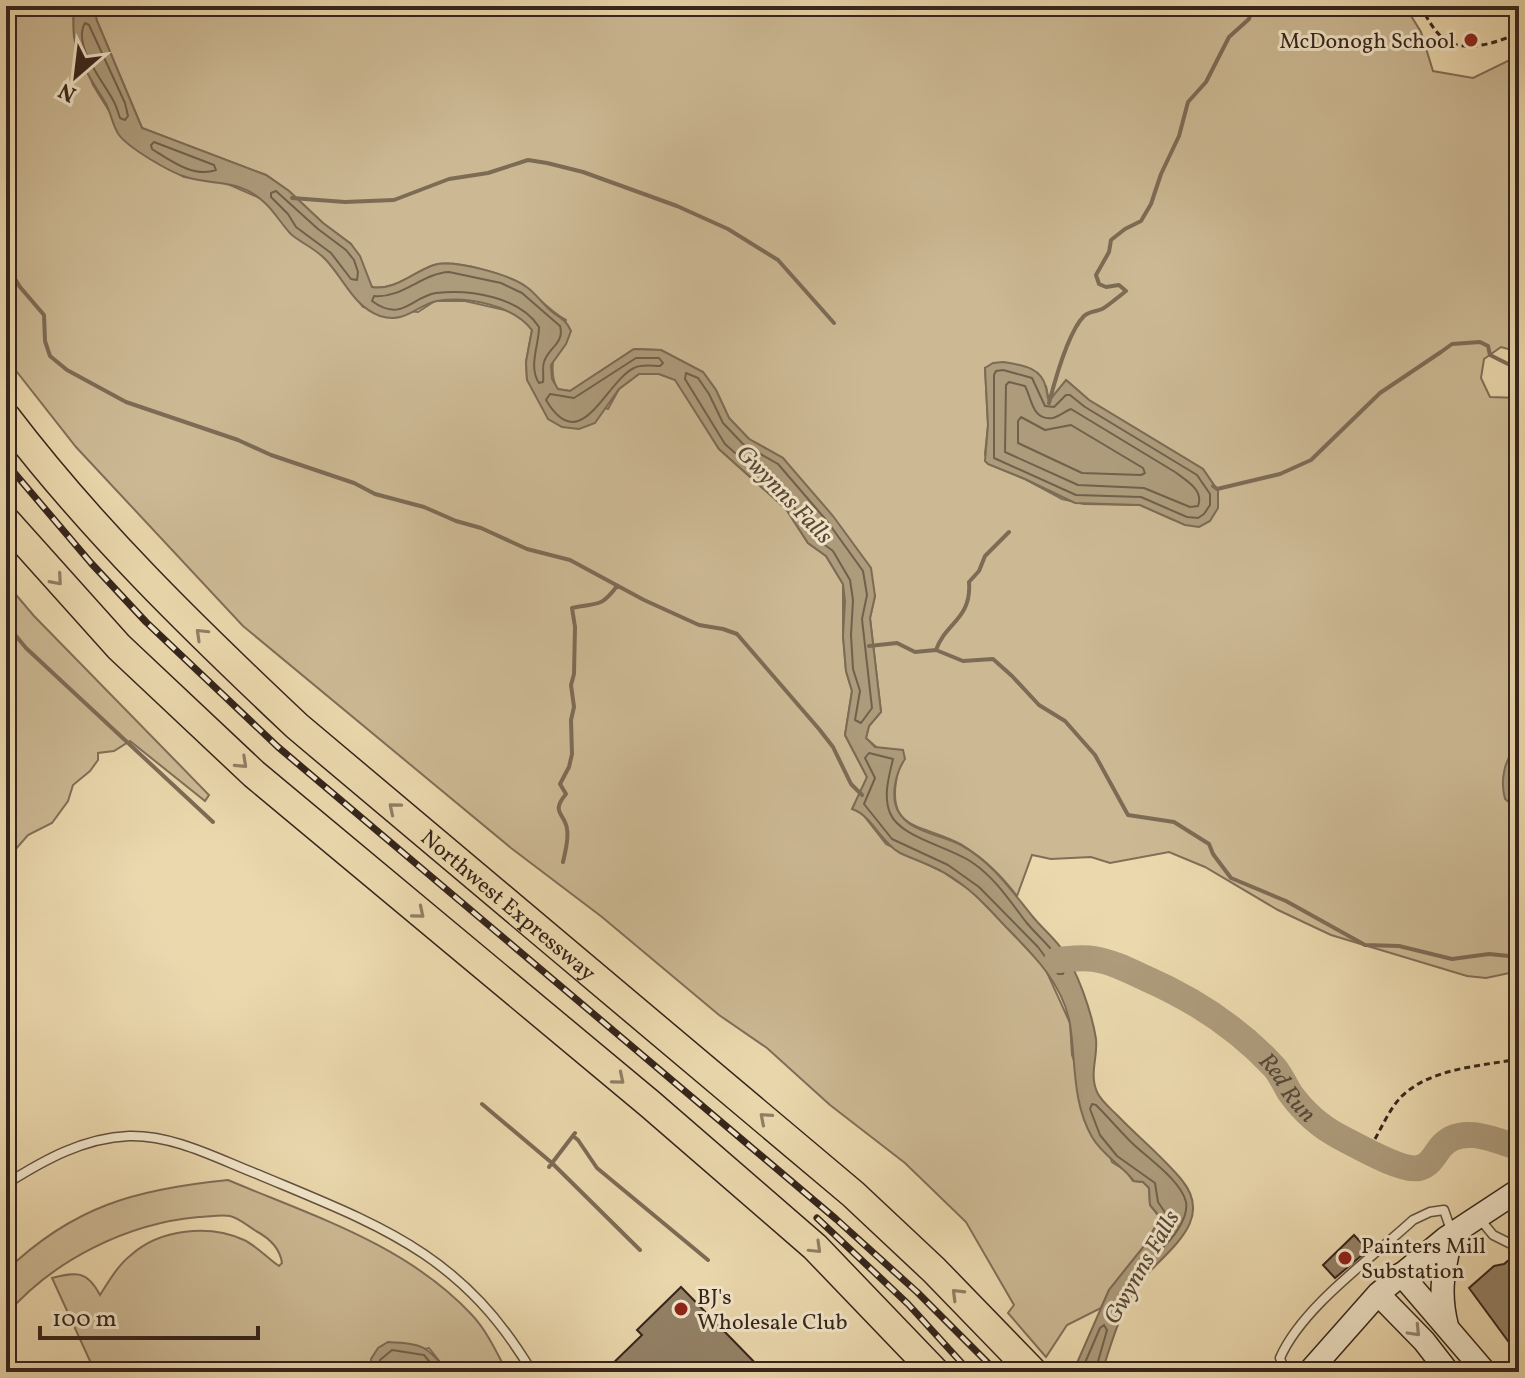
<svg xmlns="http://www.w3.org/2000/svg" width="1525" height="1378" viewBox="0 0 1525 1378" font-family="Vollkorn,serif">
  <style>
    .green { fill: #ccb994; stroke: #806e58; stroke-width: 2; fill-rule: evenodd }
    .water { fill: #ad9b7b; stroke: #7d6b55; stroke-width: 2 }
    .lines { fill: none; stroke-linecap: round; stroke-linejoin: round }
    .shore { stroke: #71604b; stroke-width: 2 }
    .stream { stroke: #7d6b55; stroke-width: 4 }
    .river { stroke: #ad9b7b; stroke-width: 26 }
    .building { fill: #948267; stroke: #35241b; stroke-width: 2 }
    .lane-casing { stroke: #625140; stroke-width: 11 }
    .secondary-casing { stroke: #35241b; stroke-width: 25 }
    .highway-casing { stroke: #35241b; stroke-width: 31 }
    .path { stroke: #35241b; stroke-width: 3; stroke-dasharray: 6 4; stroke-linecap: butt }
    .lane { stroke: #f2e6ca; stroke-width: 8 }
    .secondary { stroke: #f2e6ca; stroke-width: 22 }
    .highway { stroke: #ebd8ad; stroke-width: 28 }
    .rail-casing { stroke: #35241b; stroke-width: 7 }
    .rail { stroke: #f2e6ca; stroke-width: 4; stroke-dasharray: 12; stroke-linecap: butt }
    .oneway { stroke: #907e64 }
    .oneway2 { stroke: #948572 }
    .poi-dot { fill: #8f2418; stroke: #f2e6ca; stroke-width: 3 }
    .labels { text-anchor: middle; stroke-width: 6; stroke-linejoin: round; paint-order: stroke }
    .poi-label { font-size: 22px; fill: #35241b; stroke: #f2e6ca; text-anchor: start }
    .street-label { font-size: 22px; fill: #35241b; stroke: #f2e6ca }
    .water-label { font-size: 24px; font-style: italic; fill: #594838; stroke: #f2e6ca }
  </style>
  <rect width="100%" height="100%" fill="#ebd8ad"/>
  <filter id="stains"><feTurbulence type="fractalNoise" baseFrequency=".0025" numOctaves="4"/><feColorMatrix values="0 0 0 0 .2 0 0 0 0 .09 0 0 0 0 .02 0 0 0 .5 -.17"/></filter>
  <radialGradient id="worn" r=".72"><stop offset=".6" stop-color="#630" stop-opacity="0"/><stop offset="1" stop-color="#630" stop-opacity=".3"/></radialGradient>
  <path class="green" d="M6 6H73L74 36 93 85 131 146 184 177 221 181 262 199 281 219 290 233 313 247 326 259 363 307 418 312 435 301H465L513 312 524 319 532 330 526 362 527 380 608 409 619 389 639 374H659L676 380 719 449 786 509 808 543 826 556 843 584V636L846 671 852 691 845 735 867 777 861 812 886 844 943 872 974 893 1045 968 1070 1023 1072 1055 1112 1162 1126 1171 1133 1181 1143 1182 1149 1188 1150 1205 1160 1218 1148 1241 1109 1290 1101 1308 1067 1325 1046 1357 1008 1313 1014 1305 966 1222 905 1163 830 1105 767 1048 719 1015 602 917 511 848 243 626 76 447 6 358Z
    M93 6H1405L1421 32 1433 71 1473 78 1510 60 1519 48V352L1501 347 1484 359 1481 378 1490 397 1519 398V971L1486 978 1467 976 1331 935 1278 910 1205 867 1169 852 1110 863 1091 857 1051 859 1032 855 1017 896C1002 876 983 858 962 845 920 822 882 833 899 767L866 738 869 726 881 712 870 618 875 596 801 481 783 458 749 439 729 418 716 390 703 372 661 350 634 349 570 391 557 389C546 365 558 344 566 320 551 312 541 300 528 289 512 275 455 259 434 265 413 272 395 291 372 287L351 244 323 223 289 191 266 175 142 128 97 21ZM985 368 1046 386 1049 401 1067 381 1089 400 1203 469 1218 491 1174 520 1140 505 1084 504 1062 499 1025 479 988 464 985 454 988 425Z
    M6 583 34 616 209 795 205 801 130 741 114 751 98 753V760L90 771 73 785 68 801 52 823 28 835 15 850H6Z
    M228 1180C313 1216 407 1245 472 1315 487 1331 497 1353 507 1372H448L429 1348 371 1359 372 1372H95L52 1278C76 1272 87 1270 100 1295 109 1281 118 1265 131 1255 160 1229 209 1224 244 1240 257 1246 268 1259 279 1266L282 1263C280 1248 269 1238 256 1231 248 1226 239 1218 230 1216 221 1214 208 1217 199 1217 128 1223 53 1260 6 1315V1271C73 1206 137 1189 228 1180Z"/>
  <path class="water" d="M73 6H93L97 21 142 128 266 175 289 191 323 223 351 244 360 256 372 287C395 291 413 272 434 265 454 259 512 275 528 288 536 294 542 303 550 310 559 318 566 319 571 331L566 344 551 365 552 379 558 389 570 391 634 349 661 350 703 372 716 390 729 418 749 439 783 458 833 516 871 568 875 596 870 618 881 712 869 726 866 738 875 747 903 750 905 759C896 772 890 796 898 811 910 833 941 834 961 845 992 862 1011 890 1033 917 1042 928 1053 937 1061 948 1077 969 1092 1013 1096 1039 1098 1057 1089 1074 1097 1092 1101 1101 1110 1108 1117 1115 1138 1137 1162 1156 1181 1179 1219 1224 1158 1255 1136 1288 1120 1313 1111 1344 1102 1372H1073L1109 1290 1148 1241 1160 1217 1150 1205 1149 1188 1143 1182 1134 1181C1121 1164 1103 1156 1092 1137 1072 1102 1076 1063 1070 1024 1063 985 1035 956 1008 929 988 908 971 888 945 873 931 865 915 860 900 853 880 842 873 816 852 809L867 777 845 735 852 691 846 671 843 636 845 601 843 584 826 556 808 543 786 509 719 449 675 380 659 374H639L619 389 595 423 579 429 562 427 548 419 527 380 526 362 532 330C513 305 467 296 437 301 417 305 406 324 380 316 354 307 344 279 326 260 316 249 303 244 292 235 284 228 275 212 265 203 239 178 215 186 186 177 169 172 129 148 119 135 112 125 111 112 105 102 92 81 78 62 74 36 73 27 74 16 73 6Z
    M1003 362C1021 365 1042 367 1046 388 1047 392 1047 397 1049 401L1066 380 1089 400 1203 469 1218 491V508L1210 521 1199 527 1185 525 1140 505 1075 503 1025 479 988 464 985 461 988 425 985 368 993 363Z
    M1519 745V803H1510L1505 799C1500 781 1504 757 1519 745Z
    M388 1342C423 1344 426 1345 448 1372H372L371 1359 378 1348Z"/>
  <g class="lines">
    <path class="shore" d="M85 23 89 25 125 103 128 116 125 120 120 118C118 112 116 105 113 100 103 81 72 45 85 23Z
      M154 142 214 165 216 170C194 178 171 161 152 149L151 145Z
      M276 191 318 229 346 250 354 260 358 272 357 280 351 279 331 253 296 227 288 214 271 197V193Z
      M449 272 501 283 522 293 560 326C565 343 548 348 544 362 542 368 544 377 543 382L539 383C528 366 539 346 539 327 520 297 470 289 436 293 411 297 402 323 372 301L374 296C401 299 423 273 449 272Z
      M636 358H659L663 363 660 366C652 366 641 364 634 368 605 382 581 459 546 400L550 394 574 398Z
      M1003 370 1032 378 1045 406 1054 407 1066 395H1070L1085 407 1197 475 1210 494V505L1204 514 1198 518 1187 517 1141 497 1076 495 994 458V375L996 371Z
      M686 373 698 378 709 394 723 423 743 444 778 464 827 521 863 571 867 595 862 619 872 708 861 723 855 720 860 691 853 669 851 635 853 600 850 580 833 551 814 537 791 503 725 444 685 379Z
      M1009 382 1025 386C1032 399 1032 421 1053 418 1060 416 1065 411 1071 409L1175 472C1187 481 1204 490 1198 506L1190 507 1144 488 1078 485 1005 452 1006 385Z
      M1021 417 1045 430 1071 425 1143 468 1145 473 1141 475 1082 473 1018 443V421Z
      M869 753 893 759C889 776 883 796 890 813 900 838 951 847 973 863 995 878 1010 901 1026 922 1039 938 1056 950 1064 970L1063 974H1058L1038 947 979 887 948 865 892 839 864 804 875 778 865 758Z
      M1092 1104 1096 1105C1108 1117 1119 1130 1131 1142 1146 1157 1181 1180 1186 1202 1189 1218 1172 1240 1160 1250H1156L1155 1246 1168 1217 1158 1202 1155 1183 1117 1156 1100 1135 1090 1109Z
      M380 1372V1360L392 1350 424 1355 438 1372
      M1081 1372 1100 1328 1104 1325 1107 1330 1095 1372"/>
    <path class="stream" d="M292 198 345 202 394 200 449 179 488 173 528 160 547 163 583 172 677 206 728 229 778 260 834 323
      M6 264 20 287 44 315 45 341 50 356 67 370 126 402 238 440 271 455 354 483 375 494 424 507 456 521 481 528 527 549 570 560 644 600 699 625 723 629 737 634 819 729 833 747 851 784 862 795
      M1049 403C1055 380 1068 332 1084 316 1090 311 1095 312 1102 309 1105 308 1122 294 1126 291L1119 285 1106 287 1099 284 1096 275 1109 252 1111 240 1125 229 1141 221 1151 204 1161 174 1179 136 1188 102 1206 82 1229 37 1249 19 1252 6
      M1213 486 1217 489 1280 474 1311 460 1380 393 1441 352 1452 344 1480 342 1488 346 1490 355 1516 368
      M6 624 26 648 213 822
      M869 646 897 643 915 652 936 650 963 661 993 659 1012 676 1039 705 1065 721 1095 755 1128 815 1174 822 1209 844 1213 854 1231 878 1286 901 1365 945 1399 946 1452 959 1489 954 1519 957
      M936 650C945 623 972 619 969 582L979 571 985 556 1009 532
      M563 862C565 852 569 840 567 829 565 813 550 813 566 794L560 784 569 767 572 754 571 720 574 707 571 685 574 674 575 627 572 608C597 602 600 609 617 586
      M482 1104 552 1163 640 1250
      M573 1136 578 1140 597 1168 708 1260
      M549 1167 575 1133"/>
    <path class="river" id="s1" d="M1057 960C1069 959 1082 957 1094 959 1112 962 1128 970 1145 978 1193 999 1238 1028 1274 1067 1281 1075 1285 1085 1290 1093 1303 1111 1321 1127 1340 1137 1356 1145 1402 1172 1419 1168 1430 1165 1434 1156 1440 1148 1459 1123 1496 1140 1519 1148"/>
  </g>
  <path class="building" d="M1354 1235 1368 1250 1335 1278 1323 1265Z
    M1516 1254 1519 1255V1356L1469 1288 1494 1266 1504 1264Z
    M681 1287 764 1372H604L642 1335 637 1330Z"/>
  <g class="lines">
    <g class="lane-casing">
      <path id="lane" d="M6 1184C44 1160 83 1138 129 1136 174 1135 216 1158 257 1174 378 1225 461 1252 532 1372
        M1479 1218 1493 1235 1519 1248
        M1285 1372 1280 1358C1302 1307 1372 1258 1413 1220L1430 1212 1444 1210 1452 1233"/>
    </g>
    <g class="secondary-casing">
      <path id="secondary" d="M1401 1274 1485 1372
        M1378 1294 1424 1341 1448 1372
        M1447 1326C1438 1291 1444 1268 1452 1234
        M1309 1372 1378 1294 1446 1238 1519 1190"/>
    </g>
    <g class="highway-casing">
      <g id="highway">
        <path id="s2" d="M6 417C92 530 194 629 297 726L853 1194 934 1270 1033 1372"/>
        <path d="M6 521 119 647 254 774 650 1104 815 1247 935 1372"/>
      </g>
    </g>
    <path class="path" d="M1420 6C1427 17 1433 30 1443 38 1463 55 1498 42 1519 33
      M1375 1139C1383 1125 1390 1108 1402 1096 1431 1068 1481 1066 1519 1059
      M194 1366V1372"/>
    <use href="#lane" class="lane"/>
    <use href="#secondary" class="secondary"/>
    <use href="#highway" class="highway"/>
    <g class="rail-casing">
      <path id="rail" d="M6 463 91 563 146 622 278 747 836 1219 917 1292 997 1372
        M817 1218 908 1304 970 1372"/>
    </g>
    <use href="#rail" class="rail"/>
  </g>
  <defs><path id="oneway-chevron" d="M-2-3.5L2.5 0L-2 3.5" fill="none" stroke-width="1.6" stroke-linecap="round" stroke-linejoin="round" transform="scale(2)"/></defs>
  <g class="oneway">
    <use href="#oneway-chevron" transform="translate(57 580) rotate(49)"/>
    <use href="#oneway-chevron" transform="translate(201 634) rotate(-136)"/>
    <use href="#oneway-chevron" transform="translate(242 763) rotate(43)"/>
    <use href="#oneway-chevron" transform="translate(394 808) rotate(-140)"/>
    <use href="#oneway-chevron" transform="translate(419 913) rotate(40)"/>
    <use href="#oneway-chevron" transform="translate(619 1079) rotate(40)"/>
    <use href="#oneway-chevron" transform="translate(765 1118) rotate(-139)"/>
    <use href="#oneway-chevron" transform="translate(816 1248) rotate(44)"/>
    <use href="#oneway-chevron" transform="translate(957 1294) rotate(-135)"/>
  </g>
  <use class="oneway2" href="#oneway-chevron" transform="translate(1415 1331) rotate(46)"/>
  <g class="poi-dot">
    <circle cx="1471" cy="40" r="8"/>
    <circle cx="1345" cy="1258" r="8"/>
    <circle cx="681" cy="1309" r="8"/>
  </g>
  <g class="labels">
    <g class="poi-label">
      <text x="1455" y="48" text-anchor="end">McDonogh School</text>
      <text x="1361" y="1253">Painters Mill<tspan x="1361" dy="25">Substation</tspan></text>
      <text x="697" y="1304">BJ's<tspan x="697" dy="25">Wholesale Club</tspan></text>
    </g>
    <g class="street-label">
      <text dy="8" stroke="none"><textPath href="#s2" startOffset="702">Northwest Expressway</textPath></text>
    </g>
    <g class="water-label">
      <text transform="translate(785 494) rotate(46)" y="8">Gwynns Falls</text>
      <text dy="8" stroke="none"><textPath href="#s1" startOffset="274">Red Run</textPath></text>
      <text transform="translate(1141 1267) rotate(-60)" y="8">Gwynns Falls</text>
    </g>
  </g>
  <rect width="1525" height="1378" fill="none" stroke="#ebd8ad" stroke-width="32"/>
  <rect x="8" y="8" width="1509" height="1362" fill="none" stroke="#35241b" stroke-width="4"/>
  <rect x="16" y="16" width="1493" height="1346" fill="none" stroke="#35241b" stroke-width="2"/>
  <g transform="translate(76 76) rotate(208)" stroke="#f2e6ca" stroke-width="6" paint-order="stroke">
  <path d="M0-6L14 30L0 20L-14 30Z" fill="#35241b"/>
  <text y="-12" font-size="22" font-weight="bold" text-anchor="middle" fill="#35241b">N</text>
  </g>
  <path d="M40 1326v12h218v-12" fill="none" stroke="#35241b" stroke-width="4"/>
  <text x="52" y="1326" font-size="24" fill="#35241b" stroke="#f2e6ca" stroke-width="6" paint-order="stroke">100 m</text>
  <rect width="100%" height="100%" filter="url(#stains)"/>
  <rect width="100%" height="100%" fill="url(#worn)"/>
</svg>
